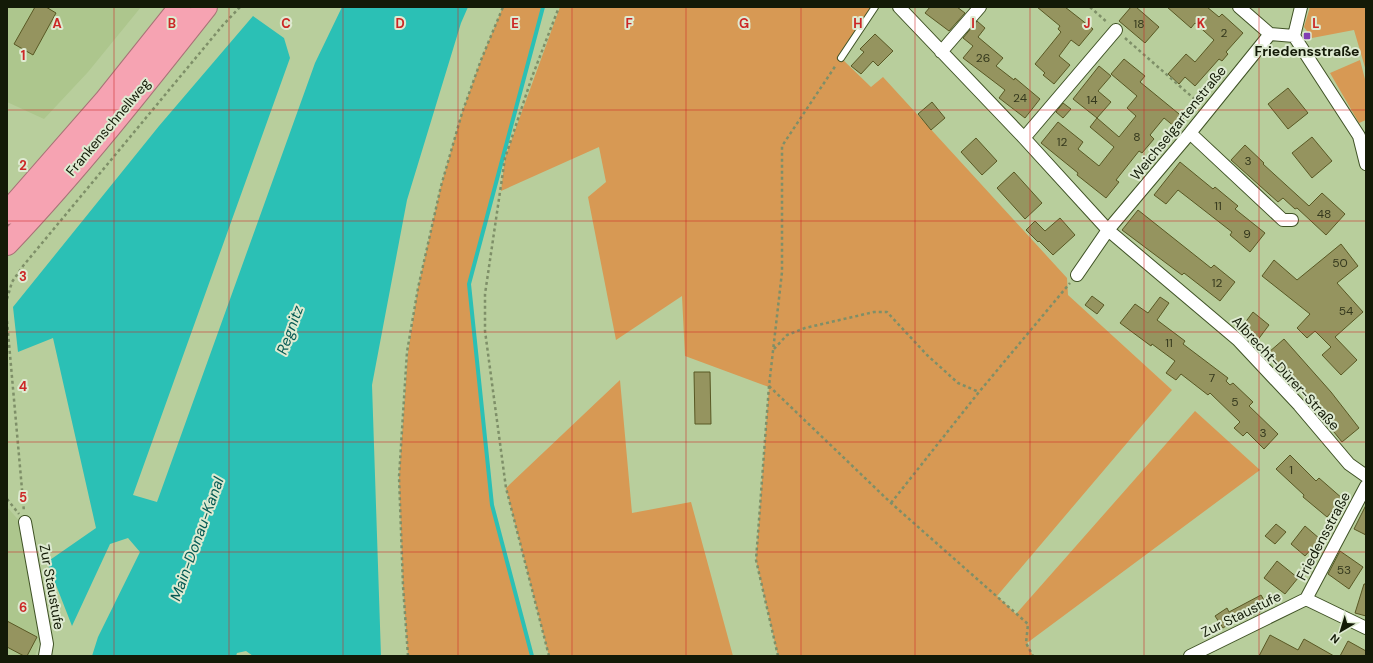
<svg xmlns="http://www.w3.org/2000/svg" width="1373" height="663" viewBox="0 0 1373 663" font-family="'DM Sans',sans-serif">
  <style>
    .built { fill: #adc68d }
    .green { fill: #d79954 }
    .water { fill: #2bc0b5 }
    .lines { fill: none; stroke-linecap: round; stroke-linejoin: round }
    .stream { stroke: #2bc0b5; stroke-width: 4 }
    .building { fill: #95945f; stroke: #595824 }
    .lane-casing { stroke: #3f5225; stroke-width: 8 }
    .street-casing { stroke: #3f5225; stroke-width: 14 }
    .highway-casing { stroke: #a77376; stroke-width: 24 }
    .path { stroke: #7e8f68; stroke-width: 2.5; stroke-dasharray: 3 3; stroke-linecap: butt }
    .lane { stroke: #fff; stroke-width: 6 }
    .street { stroke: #fff; stroke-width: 12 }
    .highway { stroke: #f6a3b2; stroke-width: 22 }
    .grid { fill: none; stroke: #cc2726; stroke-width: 1; stroke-opacity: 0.55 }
    .poi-dot { fill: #813eb3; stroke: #deead1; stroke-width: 1.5 }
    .labels { text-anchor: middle; stroke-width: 4; stroke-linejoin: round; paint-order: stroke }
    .number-label { font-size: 12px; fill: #34381d }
    .poi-label { font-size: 14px; font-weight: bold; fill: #131a07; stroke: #deead1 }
    .street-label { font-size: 14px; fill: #131a07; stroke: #deead1 }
    .water-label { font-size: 15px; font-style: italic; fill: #045953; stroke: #deead1 }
    .grid-label { font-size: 13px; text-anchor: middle; font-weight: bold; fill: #cc2726; stroke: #deead1; stroke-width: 4; stroke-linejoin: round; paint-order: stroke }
  </style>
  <rect width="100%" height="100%" fill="#b8ce9c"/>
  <path class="built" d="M7 7H141L88 72 44 119 7 102Z
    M7 507 22 524 41 638 35 656H7Z"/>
  <path class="green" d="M503 7H543L469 284 492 505 532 656H408L403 586 399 477 408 352 418 288 441 186 462 113 481 60Z
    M560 7H875L841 58 871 87 883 77 1067 278 1068 295 1172 390 997 596 1016 614 1195 411 1260 470 1027 643 1033 656H778L756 560 769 387 685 356 682 296 616 340 588 197 606 182 599 147 501 191 505 158Z
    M1310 7H1366V71L1354 30 1312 38 1304 27Z
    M1360 60 1366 83V120L1359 123 1330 73Z
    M620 380 632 513 691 502 733 656H549L506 488Z"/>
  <path class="water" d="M342 7H468L461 23 407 200 372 385 381 656H253L246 651 237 653 236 656H92L98 637 140 552 128 538 110 544 72 626 47 562 96 528 53 338 18 352 13 307 159 126 253 16 284 38 290 58 133 495 157 502 315 63Z"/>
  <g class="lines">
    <path class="stream" d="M532 656 492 505 469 284 543 7"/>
  </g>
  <path class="building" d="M35 7H46L56 13 33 55 14 44Z
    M930 7H957L965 13 949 31 925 13Z
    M1037 7H1065L1093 29 1079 46 1071 40 1059 56 1070 65 1054 84 1043 75 1045 73 1035 64 1061 32 1058 29 1060 26Z
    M1131 7H1136L1159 27 1145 43 1119 21Z
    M1167 7H1207L1219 17 1222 14 1243 33 1226 52 1228 54 1222 61 1219 59 1195 86 1185 77 1179 84 1168 74 1186 54 1195 62 1214 40 1195 23 1191 28Z
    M977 21 985 28 978 37 1003 58 996 66 1014 80 1015 78 1040 99 1025 118 999 98 1005 90 963 58 973 46 963 38Z
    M875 34 893 51 878 66 873 61 861 74 851 66 864 52 860 49Z
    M1124 59 1145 76 1140 82 1184 118 1175 127 1164 118 1150 135 1154 139 1142 153 1139 151 1116 180 1119 182 1106 198 1077 175 1078 173 1041 143 1058 122 1083 142 1078 149 1099 166 1114 147 1090 127 1097 118 1119 137 1136 116 1127 108 1137 96 1111 74Z
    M1099 66 1111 76 1098 91 1111 102 1097 118 1073 99Z
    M1288 88 1308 113 1288 129 1268 104Z
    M932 102 945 118 931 130 918 114Z
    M1063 103 1071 109 1063 118 1056 112Z
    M1312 137 1332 161 1312 178 1292 153Z
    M976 138 997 161 982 175 961 152Z
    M1245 145 1264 163 1263 164 1309 206 1322 193 1345 214 1326 235 1297 208 1295 209 1283 198 1278 202 1231 160Z
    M1180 162 1213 189 1215 187 1238 206 1235 209 1265 233 1250 252 1230 235 1232 232 1178 190 1166 204 1154 195Z
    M1014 172 1042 203 1025 219 997 188Z
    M1138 210 1211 268 1214 265 1235 282 1220 301 1184 273 1182 275 1122 230Z
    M1060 218 1075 235 1053 255 1039 241 1038 242 1026 230 1035 221 1045 231Z
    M1341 244 1358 266 1337 283 1363 312 1335 337 1357 360 1341 375 1322 355 1331 347 1315 331 1307 338 1297 328 1310 314 1262 276 1274 260 1297 280Z
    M1092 296 1104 305 1097 314 1085 305Z
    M1160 297 1169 303 1157 320 1185 341 1183 344 1228 378 1226 381 1230 385 1233 383 1253 402 1249 406 1278 434 1264 449 1247 432 1243 436 1234 428 1240 422 1210 393 1208 395 1181 374 1176 380 1166 373 1175 361 1152 344 1151 346 1120 323 1135 304 1148 313Z
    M1253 312 1269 325 1257 341 1241 328Z
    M1284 339 1331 392 1359 428 1342 442 1322 417 1323 416 1269 352Z
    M694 372H710L711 424H695Z
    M1290 455 1316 481 1319 478 1343 499 1327 517 1303 497 1304 495 1276 469Z
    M1366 505V535L1354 529Z
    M1276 524 1286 532 1275 544 1265 536Z
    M1305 526 1320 539 1305 556 1291 544Z
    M1340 551 1363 567 1349 589 1328 574Z
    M1277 561 1298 578 1285 594 1264 578Z
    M1364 584H1366V616L1355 613Z
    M1261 595 1265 602 1260 605 1263 610 1245 619 1243 615 1223 628 1215 616 1227 608 1229 612Z
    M7 621 37 637 27 656H24L7 647Z
    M1270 635 1298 650 1304 639 1334 656H1259Z
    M1348 641 1366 651V656H1340Z"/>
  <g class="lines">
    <g class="lane-casing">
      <path id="lane" d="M841 58 875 7"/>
    </g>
    <g class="street-casing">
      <path id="street" d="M899 7 1024 138 1108 230 1238 340 1299 405 1349 464 1366 476
        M1239 7 1270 34 1294 36
        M1301 7 1294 36 1359 136 1366 164
        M941 52 980 7
        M1190 133 1283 220H1292
        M1024 138 1116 30
        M1077 275 1108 230 1190 133 1270 34
        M25 522 47 644 45 656
        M1306 599 1366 486
        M1306 599 1366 628
        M1190 656 1306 599"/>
    </g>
    <g class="highway-casing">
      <path id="highway" d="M7 213 105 101 180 7
        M7 244C78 169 142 88 206 7"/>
    </g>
    <path class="path" d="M1090 7 1108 23
      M1125 38 1199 103
      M7 299 12 282 23 266 223 25 240 7
      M7 321 24 512
      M774 349 787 335 805 328 874 312H887L927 355 958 383 979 392
      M769 386 891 503 1028 624 1026 643 1033 656
      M7 499 19 514
      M891 503 979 392 1070 283
      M408 656 403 586 399 477 407 352 418 288 441 186 462 113 481 60 503 7
      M549 656 506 488 485 331V294L505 158 532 77 559 7
      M778 656 756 560 769 386 782 272V146L836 65"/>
    <use href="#lane" class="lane"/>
    <use href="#street" class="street"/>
    <use href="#highway" class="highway"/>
  </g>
  <path class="grid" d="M114 7V656M229 7V656M343 7V656M458 7V656M572 7V656M686 7V656M801 7V656M915 7V656M1030 7V656M1144 7V656M1259 7V656M7 110H1366M7 221H1366M7 332H1366M7 442H1366M7 552H1366"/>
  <rect class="poi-dot" x="1303" y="32" width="8" height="8" rx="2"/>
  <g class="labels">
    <g class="number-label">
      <text x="1139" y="28">18</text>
      <text x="1224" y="37">2</text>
      <text x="983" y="62">26</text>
      <text x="1020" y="102">24</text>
      <text x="1092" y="104">14</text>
      <text x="1137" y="141">8</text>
      <text x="1062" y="146">12</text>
      <text x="1248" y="165">3</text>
      <text x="1218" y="210">11</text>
      <text x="1324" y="218">48</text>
      <text x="1247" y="238">9</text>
      <text x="1340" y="267">50</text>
      <text x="1217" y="287">12</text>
      <text x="1346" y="315">54</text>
      <text x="1169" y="347">11</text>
      <text x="1212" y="382">7</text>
      <text x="1235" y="406">5</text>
      <text x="1263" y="437">3</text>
      <text x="1291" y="474">1</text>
      <text x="1344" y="574">53</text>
    </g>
    <g class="poi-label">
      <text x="1307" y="56">Friedensstraße</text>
    </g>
    <g class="street-label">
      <text transform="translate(1178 123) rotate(-51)" y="5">Weichselgartenstraße</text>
      <text transform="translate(108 127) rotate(-50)" y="5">Frankenschnellweg</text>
      <text transform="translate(1286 373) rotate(47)" y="5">Albrecht-Dürer-Straße</text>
      <text transform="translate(1323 536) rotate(-62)" y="5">Friedensstraße</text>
      <text transform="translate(52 587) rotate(80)" y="5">Zur Staustufe</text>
      <text transform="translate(1241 614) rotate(-26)" y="5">Zur Staustufe</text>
    </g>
    <g class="water-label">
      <text transform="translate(290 330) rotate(-70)" y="5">Regnitz</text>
      <text transform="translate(197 539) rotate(-70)" y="5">Main-Donau-Kanal</text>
    </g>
  </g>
  <g class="grid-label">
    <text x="57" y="28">A</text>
    <text x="172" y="28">B</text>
    <text x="286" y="28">C</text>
    <text x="400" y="28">D</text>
    <text x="515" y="28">E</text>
    <text x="629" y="28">F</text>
    <text x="744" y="28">G</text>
    <text x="858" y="28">H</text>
    <text x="973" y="28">I</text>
    <text x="1087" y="28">J</text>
    <text x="1201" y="28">K</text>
    <text x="1316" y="28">L</text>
    <text x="23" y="60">1</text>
    <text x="23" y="170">2</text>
    <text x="23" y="281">3</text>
    <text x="23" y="391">4</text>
    <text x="23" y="502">5</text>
    <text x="23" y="612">6</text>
  </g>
  <rect width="1373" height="663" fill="none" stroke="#131a07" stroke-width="16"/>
  <g transform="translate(1341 631) rotate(218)" stroke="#deead1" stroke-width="3" paint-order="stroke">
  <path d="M0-3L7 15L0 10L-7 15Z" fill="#131a07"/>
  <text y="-6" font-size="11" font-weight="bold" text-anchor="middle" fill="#131a07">N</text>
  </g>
</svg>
